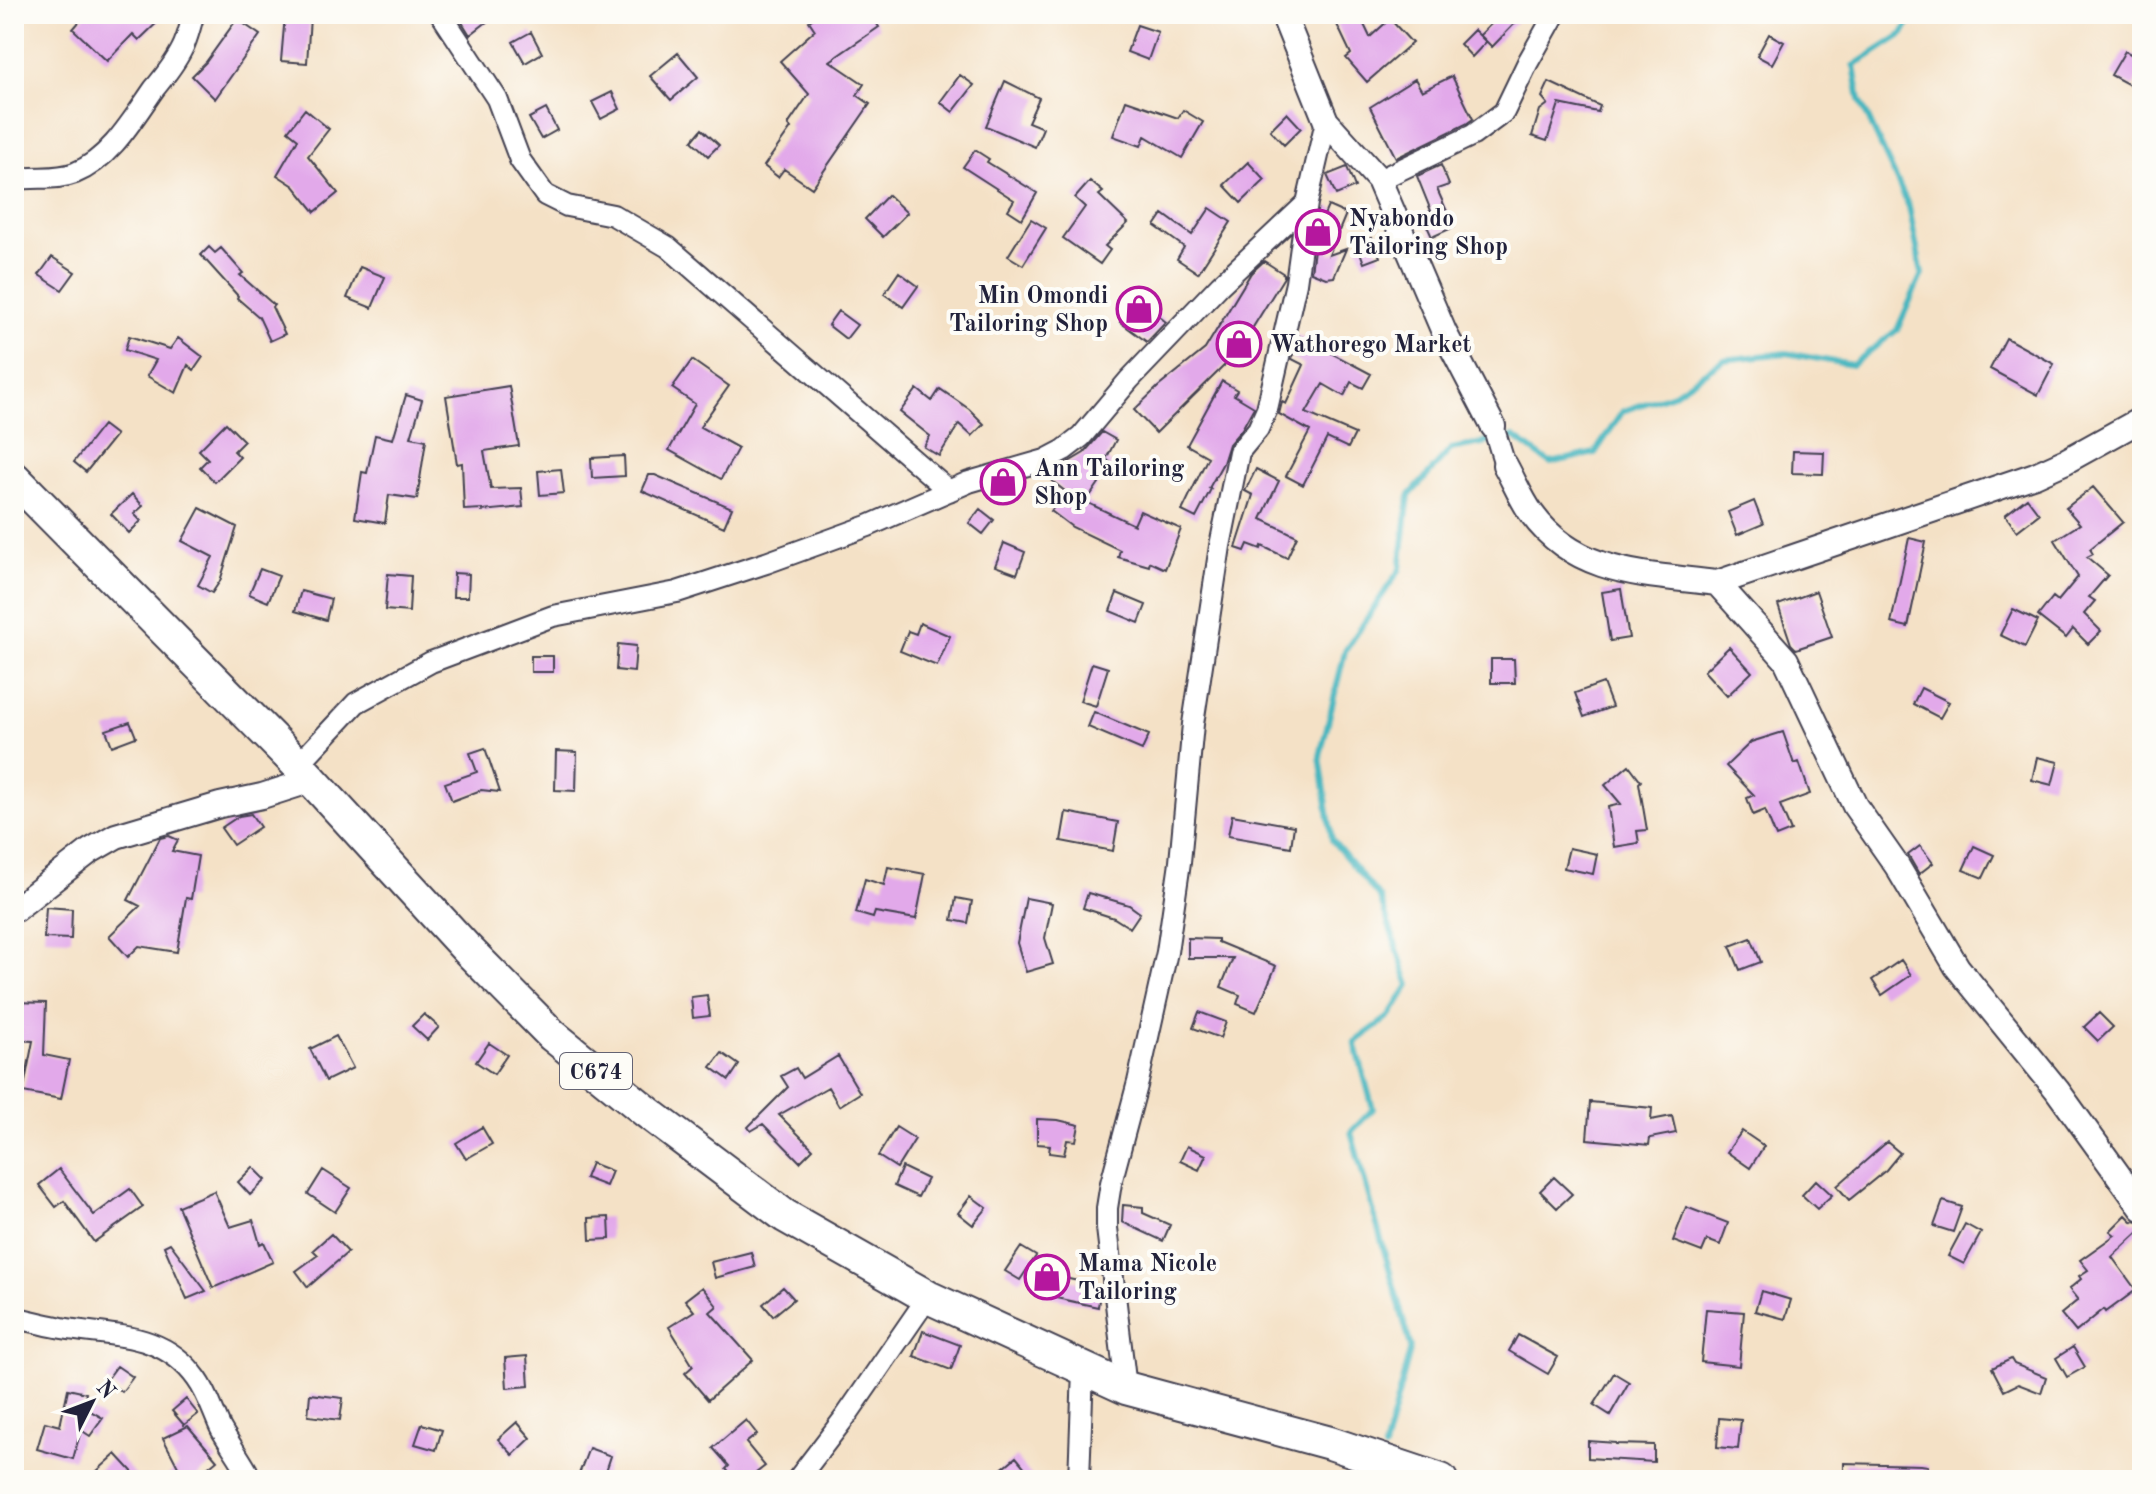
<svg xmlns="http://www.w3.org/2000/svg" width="2156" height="1494" viewBox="0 0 2156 1494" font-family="'Old Standard TT',serif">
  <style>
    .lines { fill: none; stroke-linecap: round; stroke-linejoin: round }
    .stream { stroke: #47b6bf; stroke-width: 6 }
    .building { fill: #e2a9ea }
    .minor-casing { stroke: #423f50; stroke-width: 24 }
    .tertiary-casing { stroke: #423f50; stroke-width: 28 }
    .primary-casing { stroke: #423f50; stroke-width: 36 }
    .minor { stroke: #fff; stroke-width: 20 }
    .tertiary { stroke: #fff; stroke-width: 24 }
    .primary { stroke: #fff; stroke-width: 32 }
    .labels { text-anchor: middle; stroke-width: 8; stroke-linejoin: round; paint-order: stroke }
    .shield { fill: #fdfcf7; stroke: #646373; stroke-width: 2 }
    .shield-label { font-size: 22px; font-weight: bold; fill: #22223b }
    .poi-label { font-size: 24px; font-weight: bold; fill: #22223b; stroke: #fdfcf7; text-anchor: start }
  </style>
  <rect width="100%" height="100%" fill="#fdfcf7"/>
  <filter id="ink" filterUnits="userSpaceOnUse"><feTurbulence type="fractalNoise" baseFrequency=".0125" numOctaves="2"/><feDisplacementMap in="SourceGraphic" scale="16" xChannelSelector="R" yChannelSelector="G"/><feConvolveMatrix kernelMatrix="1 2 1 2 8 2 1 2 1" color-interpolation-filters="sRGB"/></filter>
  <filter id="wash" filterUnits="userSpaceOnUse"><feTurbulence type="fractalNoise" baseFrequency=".006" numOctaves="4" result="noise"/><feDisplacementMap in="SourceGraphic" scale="32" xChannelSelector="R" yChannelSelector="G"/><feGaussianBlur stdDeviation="1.8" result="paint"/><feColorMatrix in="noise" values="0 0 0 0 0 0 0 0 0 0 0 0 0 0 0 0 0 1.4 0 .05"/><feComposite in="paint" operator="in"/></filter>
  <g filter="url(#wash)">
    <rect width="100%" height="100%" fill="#f4e1c6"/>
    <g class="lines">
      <path class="stream" d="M1384 1449 1411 1347 1351 1132 1373 1109 1355 1042 1390 1016 1409 985 1380 898 1332 840 1320 756 1345 651 1400 569 1409 496 1451 449 1514 437 1550 463 1595 453 1623 411 1673 394 1723 360 1786 353 1852 365 1897 330 1922 274 1909 207 1860 100 1854 66 1903 34 1914 14
        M1375 1480 1379 1467"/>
    </g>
    <g id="blocks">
      <path class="building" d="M86 14H166L139 40 133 34 107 61 73 29Z
        M457 14H497L470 35Z
        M820 14H870L879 27 830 61 864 84 857 95 870 104 812 188 784 169 778 177 764 166 791 128 788 125 809 94 780 61 815 30 809 21Z
        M1332 14H1359L1370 37 1390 19 1412 43 1367 82 1346 58 1351 54Z
        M1501 14H1524L1492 47 1480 35Z
        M285 15 310 17 307 63 281 61Z
        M237 19 260 35 215 99 192 76 206 62Z
        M1137 25 1158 32 1148 60 1127 52Z
        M1474 30 1486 42 1472 57 1460 44Z
        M531 32 542 53 525 63 513 42Z
        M1769 34 1784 42 1772 64 1757 56Z
        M2125 51 2142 60V69L2133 87 2111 75Z
        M678 53 698 77 671 100 650 76Z
        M960 75 974 85 953 112 940 102Z
        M1452 76 1473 119 1466 124 1396 158 1370 107 1415 79 1422 91Z
        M1005 81 1039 98 1028 122 1043 128 1035 147 986 126Z
        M1549 82 1600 106 1598 112 1559 104 1547 141 1532 136 1540 110 1548 104 1542 97Z
        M612 92 620 109 601 119 592 102Z
        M1126 100 1178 118 1183 110 1203 122 1182 158 1145 136 1141 146 1113 136Z
        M305 109 329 129 308 156 338 193 315 212 294 186 277 175 298 139 288 131Z
        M546 109 557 130 541 139 529 118Z
        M1287 113 1301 128 1284 145 1270 130Z
        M702 129 719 145 708 156 692 141Z
        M975 150 989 159 987 162 1037 193 1022 219 1008 210 1014 200 963 167Z
        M1248 162 1265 180 1241 203 1224 185Z
        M1441 165 1449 185 1437 189 1454 227 1432 237 1422 215 1431 211 1417 176Z
        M1347 167 1355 187 1336 195 1327 175Z
        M1090 181 1103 192 1099 195 1128 223 1105 246 1110 250 1100 264 1063 238 1085 207 1075 198Z
        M888 195 907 213 883 237 865 219Z
        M1328 206 1346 214 1329 255 1346 249 1334 277 1326 278 1311 272 1316 234Z
        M1210 208 1231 222 1198 273 1177 259 1184 247 1155 226 1163 214 1192 235Z
        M1031 219 1046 228 1023 265 1008 256Z
        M1372 238 1380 257 1364 263 1357 244Z
        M209 247 215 253 221 248 243 273 240 275 274 305 272 307 285 334 270 341 259 317 237 298 238 296 201 255Z
        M52 257 75 272 62 290 39 275Z
        M1264 261 1284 274V277L1237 353 1156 433 1134 410 1158 387 1205 349 1251 273Z
        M360 267 385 277 372 308 347 298Z
        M899 272 918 286 903 307 884 294Z
        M1138 299 1166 322 1147 342 1120 322Z
        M838 311 857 325 846 339 828 325Z
        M1297 335 1371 374 1363 388 1351 382 1344 396 1323 384 1306 413 1355 434 1348 448 1327 438 1303 485 1286 476 1310 431 1279 414 1282 402 1286 404 1304 365 1292 359Z
        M129 336 170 349 178 338 203 357 194 370 188 365 176 393 147 376 156 360 125 350Z
        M2006 338 2054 364 2038 395 1990 369Z
        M692 360 729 386 700 427 738 448 721 479 669 450 695 404 672 388Z
        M1222 381 1237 390 1234 395 1254 407 1242 429 1229 444 1223 463 1209 488 1211 489 1196 518 1182 511 1208 457 1187 445Z
        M509 386 519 446 484 451 491 489 521 488 523 507 482 511V509L464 510 462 463 457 464 446 396Z
        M917 389 932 401 940 389 969 409 984 424 972 436 959 424 939 456 924 447 930 436 900 412Z
        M406 395 422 400 411 437 426 440 417 499 389 495 385 523 355 518 362 472 367 473 375 435 393 439Z
        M226 423 244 441 234 451 240 457 215 482 200 467 208 459 199 450Z
        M103 425 116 435 86 472 74 462Z
        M1102 432 1116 440 1106 459 1112 464 1086 502 1134 525 1140 511 1181 529 1165 569 1150 562 1149 566 1118 557 1120 550 1072 527 1051 511 1066 492 1052 481 1064 465 1084 453Z
        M1793 451 1824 452 1823 474 1792 473Z
        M624 456 625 476 592 478 591 458Z
        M561 469 564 493 540 495 538 471Z
        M1256 469 1279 481 1261 519 1297 536 1287 558 1262 546 1261 549 1248 544 1245 551 1236 548 1253 495 1245 491Z
        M649 475H655L732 508 724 527 642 491Z
        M2093 487 2123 522 2090 549 2093 554 2087 557 2108 575 2089 597 2095 601 2084 614 2101 631 2088 644 2073 629 2066 638 2038 616 2053 597 2058 601 2078 577 2055 540 2080 524 2066 508Z
        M132 494 143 506 134 514 141 521 129 533 111 514Z
        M2027 498 2039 514 2017 531 2005 515Z
        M1754 501 1763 524 1737 535 1728 512Z
        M200 508 237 527 220 581 212 593 198 585 213 557 182 541Z
        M980 509 994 520 983 534 969 523Z
        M1909 538 1926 542 1908 627 1891 623Z
        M1004 543 1025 552 1017 574 995 566Z
        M260 569 279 576 268 602 249 594Z
        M454 573 469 574 468 597H453Z
        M388 574 411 576 409 612 385 610Z
        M1621 589 1629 638 1610 641 1602 592Z
        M301 591 331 599 326 620 295 611Z
        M1816 591 1832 637 1796 649 1791 644 1778 605Z
        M1117 593 1146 605 1139 623 1110 611Z
        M2013 609 2038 621 2025 647 2000 635Z
        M920 623 950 636 937 666 900 651 908 631 916 634Z
        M618 644 636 646 634 672 616 670Z
        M1729 647 1752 672 1727 696 1704 671Z
        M531 656H553V672H531Z
        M1491 659H1514L1515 683H1491Z
        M1092 663 1108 668 1096 706 1080 701Z
        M1603 683 1612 707 1584 717 1575 693Z
        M1921 688 1949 702 1940 718 1913 704Z
        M1094 712 1149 735 1142 750 1088 727Z
        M130 722 136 737 112 746 106 730Z
        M1783 732 1794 764 1799 762 1810 794 1780 805 1791 831 1776 837 1765 810 1753 815 1747 798 1754 795 1726 766 1751 742Z
        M485 748 500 792 481 790 452 801 445 783 477 772 470 753Z
        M556 751 577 752 576 791 555 790Z
        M2037 757 2058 762 2052 785 2032 780Z
        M1629 765 1641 781 1639 783 1647 830 1637 831 1639 843 1614 847 1608 807 1621 804 1605 785Z
        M1066 812 1118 822 1113 851 1061 841Z
        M251 814 260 827 233 845 221 828 239 816Z
        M1232 815 1294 826 1291 847 1228 836Z
        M169 836 178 840 172 851 198 856 191 899 186 898 177 952 139 946 128 957 109 936 140 906 128 900 160 838Z
        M1920 846 1933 863 1919 874 1908 855Z
        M1974 846 1994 855 1983 878 1963 870Z
        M1569 848 1597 854 1593 874 1564 868Z
        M888 867 925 874 916 919 875 912 873 918 856 913 865 879 884 885Z
        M1088 893 1129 905 1140 913 1130 928 1114 918 1083 908Z
        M956 898 972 901 968 923 952 920Z
        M1026 898 1052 903 1045 938 1053 964 1026 972 1017 943Z
        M46 907 72 909 71 939 44 938Z
        M1188 938 1218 939V942L1276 966 1256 1012 1237 1004 1240 995 1221 987 1233 958H1188Z
        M1751 938 1761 962 1740 970 1730 946Z
        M1901 960 1911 975 1882 995 1872 980Z
        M707 995 710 1016 693 1018 691 997Z
        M14 1002 46 1003 44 1055 69 1060 61 1099 23 1092 33 1041 14 1040Z
        M1199 1012 1226 1022 1220 1038 1193 1028Z
        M2099 1013 2113 1027 2098 1041 2084 1027Z
        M424 1014 439 1027 427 1040 412 1026Z
        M336 1036 353 1068 326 1081 310 1049Z
        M489 1043 507 1055 494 1074 476 1062Z
        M722 1053 739 1065 729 1080 711 1067Z
        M838 1056 860 1093 839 1106 828 1087 779 1115 813 1149 800 1162 763 1124 751 1131 748 1127 788 1087 781 1076 796 1068 802 1078Z
        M1590 1102 1652 1108 1651 1120 1672 1116 1676 1133 1650 1138 1649 1145 1587 1139Z
        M1037 1119 1058 1120 1079 1125 1076 1141 1067 1140 1064 1155 1049 1153 1050 1145 1037 1144Z
        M482 1127 492 1144 466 1159 456 1143Z
        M896 1127 915 1139 897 1168 878 1156Z
        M1742 1131 1764 1146 1750 1168 1727 1152Z
        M1887 1142 1900 1153 1886 1170 1849 1200 1837 1186Z
        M1187 1146 1206 1155 1199 1170 1180 1161Z
        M591 1163 612 1171 606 1186 585 1178Z
        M253 1167 266 1180 250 1195 238 1182Z
        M902 1167 927 1179 918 1197 894 1186Z
        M59 1169 94 1215 130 1189 143 1207 94 1242 64 1201 56 1207 39 1185Z
        M323 1170 351 1188 335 1212 308 1194Z
        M1554 1177 1572 1194 1557 1208 1540 1191Z
        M1816 1180 1832 1195 1817 1209 1802 1195Z
        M214 1191 230 1227 253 1220 260 1244 264 1242 273 1262 213 1288 178 1206Z
        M971 1196 987 1208 973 1225 958 1213Z
        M1943 1201 1962 1207 1953 1232 1934 1226Z
        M1123 1205 1143 1207V1213L1170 1225 1163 1241 1122 1222Z
        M1686 1207 1728 1223 1720 1245 1707 1240 1702 1252 1673 1241Z
        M2126 1215 2133 1222 2134 1221 2142 1223V1229L2112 1257 2136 1290 2106 1312 2104 1309 2076 1332 2061 1314 2078 1300 2069 1289 2081 1279 2079 1276 2088 1270 2080 1260 2115 1235 2110 1231Z
        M609 1217 610 1239 590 1240 589 1218Z
        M1965 1224 1981 1233 1964 1264 1948 1256Z
        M331 1234 348 1252 308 1287 296 1271 318 1255 313 1250Z
        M170 1243 206 1291 187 1299 164 1246Z
        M1021 1247 1036 1256 1020 1280 1005 1271Z
        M751 1252 755 1267 715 1278 711 1262Z
        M1046 1274 1101 1286 1098 1307 1042 1295Z
        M702 1287 717 1306 710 1312 753 1360 708 1400 685 1373 693 1366 669 1327 694 1311 685 1300Z
        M783 1287 794 1299 773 1316 763 1304Z
        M1761 1291 1791 1300 1785 1319 1755 1311Z
        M1706 1309 1744 1312 1739 1366 1701 1362Z
        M923 1331 960 1345 951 1370 914 1356Z
        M1518 1335 1558 1357 1548 1374 1509 1351Z
        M2073 1347 2085 1367 2067 1377 2056 1358Z
        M527 1356 529 1386 507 1388 505 1358Z
        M2011 1359 2014 1364 2046 1377 2041 1393 2018 1384 2004 1391 1992 1368Z
        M117 1366 133 1377 122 1392 106 1381Z
        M1614 1373 1629 1382 1610 1415 1594 1405Z
        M68 1389 86 1393 83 1407 103 1418 90 1436 81 1430 73 1459 37 1449 45 1422 60 1426Z
        M310 1394 343 1398 340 1420 308 1416Z
        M186 1399 198 1414 184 1425 172 1411Z
        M1719 1418 1741 1420 1738 1449 1717 1447Z
        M746 1420 757 1434 746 1443 765 1466 747 1480H735L726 1469 729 1466 713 1448Z
        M517 1422 531 1438 513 1455 498 1439Z
        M422 1424 442 1430 436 1450 415 1444Z
        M188 1426 217 1460 193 1480H163L178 1467 163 1438Z
        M1588 1441 1616 1443V1444L1654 1445V1462L1588 1458Z
        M589 1448 611 1456 603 1480H595L579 1474Z
        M116 1454 140 1480H105L97 1471Z
        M1016 1457 1035 1480H988Z
        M1844 1463 1921 1465 1928 1466V1480H1844Z"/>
    </g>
  </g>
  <g filter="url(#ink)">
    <use href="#blocks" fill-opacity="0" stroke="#423f50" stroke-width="2"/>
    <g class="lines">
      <g class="minor-casing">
        <path id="minor" d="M441 14 497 99 520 160 545 195 567 206 613 215 668 247 949 491
          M14 180C33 175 55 181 75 173 110 159 133 119 154 89 164 77 175 63 182 49 188 38 190 25 194 14
          M1379 180 1473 135 1504 112 1528 62 1555 14
          M1493 426 1505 465
          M298 765 356 703 431 662 553 616 677 592 766 563 868 526 969 482 1045 460 1064 450 1081 437 1129 380 1220 285 1307 203
          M14 1317C30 1321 46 1325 62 1328 113 1337 163 1331 197 1379 208 1394 213 1412 221 1429 229 1443 239 1457 247 1471
          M1126 1388 1107 1228V1208L1111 1183 1138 1082 1167 952 1180 862 1193 724 1220 546 1239 452 1258 429 1267 409 1296 283 1307 203 1326 121
          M797 1480 846 1416 928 1297
          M1079 1480 1083 1369"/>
      </g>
      <g class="tertiary-casing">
        <path id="tertiary" d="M1283 14 1326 121 1379 180 1444 332 1493 426
          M1505 465C1514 481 1521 499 1532 514 1577 576 1648 574 1717 583L1786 660 1855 806 1897 866 1957 967 2057 1090 2142 1208
          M1717 583 2035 475 2066 461 2142 419
          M14 910 90 851 116 836 220 805 262 796 312 780"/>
      </g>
      <g class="primary-casing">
        <path id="primary" d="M14 478 298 765 466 948 552 1035 647 1112 785 1216 928 1297 1126 1388 1330 1443 1441 1480"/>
      </g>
      <use href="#minor" class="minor"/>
      <use href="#tertiary" class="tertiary"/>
      <use href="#primary" class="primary"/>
    </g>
  </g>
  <defs>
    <g id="shop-ring" transform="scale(2.3)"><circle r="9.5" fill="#fdfcf7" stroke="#b5179e" stroke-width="1.5"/><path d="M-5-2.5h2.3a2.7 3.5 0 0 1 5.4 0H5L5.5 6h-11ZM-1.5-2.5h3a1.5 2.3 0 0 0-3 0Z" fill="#b5179e"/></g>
  </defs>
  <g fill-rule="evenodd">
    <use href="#shop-ring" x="1318" y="232"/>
    <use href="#shop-ring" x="1139" y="309"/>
    <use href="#shop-ring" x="1239" y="344"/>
    <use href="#shop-ring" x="1003" y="482"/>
    <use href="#shop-ring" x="1047" y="1277"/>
  </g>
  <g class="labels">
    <rect class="shield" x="560" y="1053" width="72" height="36" rx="6"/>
    <g class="shield-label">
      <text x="596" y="1079">C674</text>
    </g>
    <g class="poi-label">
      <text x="1349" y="226">Nyabondo<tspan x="1349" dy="28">Tailoring Shop</tspan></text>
      <text x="1108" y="303" text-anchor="end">Min Omondi<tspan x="1108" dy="28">Tailoring Shop</tspan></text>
      <text x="1270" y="352">Wathorego Market</text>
      <text x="1034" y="476">Ann Tailoring<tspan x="1034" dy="28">Shop</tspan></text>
      <text x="1078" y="1271">Mama Nicole<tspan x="1078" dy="28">Tailoring</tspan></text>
    </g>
  </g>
  <rect width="2156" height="1494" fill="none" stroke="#fdfcf7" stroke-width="48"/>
  <g transform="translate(92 1402) rotate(48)" stroke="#fdfcf7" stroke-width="6" paint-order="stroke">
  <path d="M0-6L14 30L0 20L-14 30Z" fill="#22223b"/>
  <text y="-12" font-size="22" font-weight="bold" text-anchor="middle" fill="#22223b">N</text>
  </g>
</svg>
